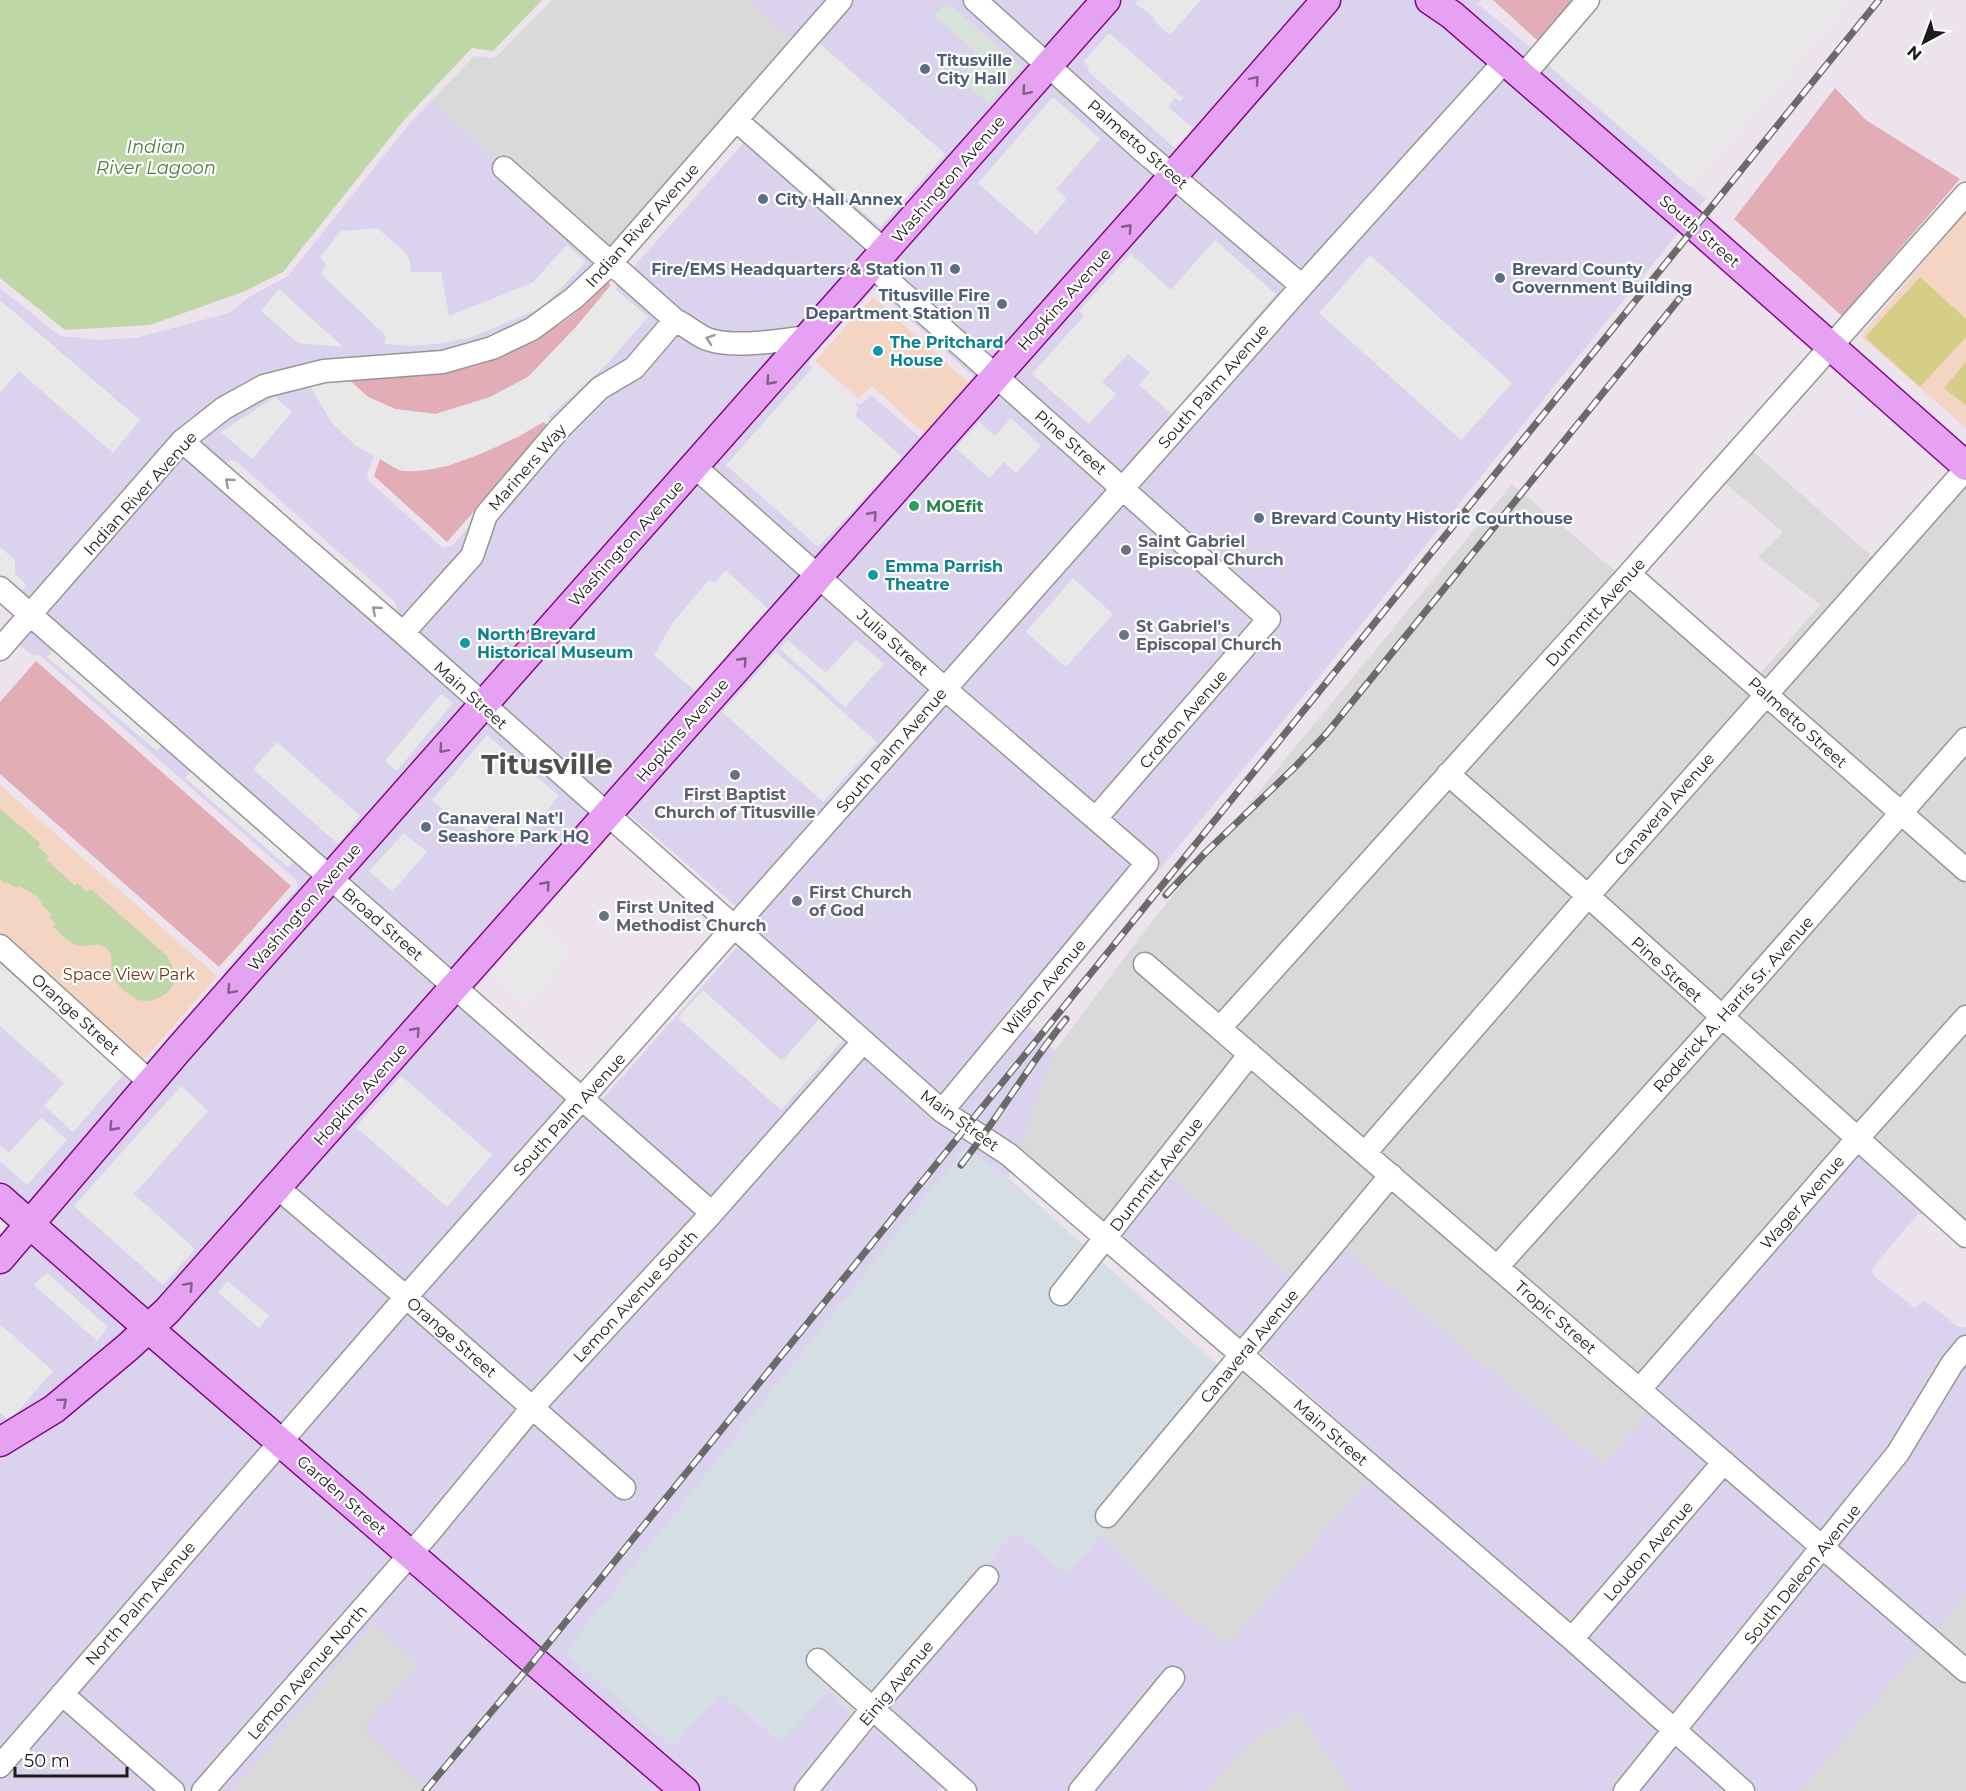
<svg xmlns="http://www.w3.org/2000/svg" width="1966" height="1791" viewBox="0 0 1966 1791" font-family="Montserrat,sans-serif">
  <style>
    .residential { fill: #dad9da }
    .commercial { fill: #dbd3ed; fill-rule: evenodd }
    .industrial { fill: #d5dee5 }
    .grass { fill: #e3adb8 }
    .park { fill: #f4d4c3 }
    .pitch { fill: #d6cd87 }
    .parking { fill: #e8e8e8 }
    .plaza { fill: #d7e2da }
    .water { fill: #bfd7a7 }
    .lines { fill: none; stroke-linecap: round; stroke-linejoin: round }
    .minor-casing { stroke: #969696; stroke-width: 25 }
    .major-casing { stroke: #820c88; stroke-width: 31 }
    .minor { stroke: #fff; stroke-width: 22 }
    .major { stroke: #e7a1f3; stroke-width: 28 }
    .rail-casing { stroke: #6a6a6a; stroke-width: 7 }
    .rail { stroke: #fff; stroke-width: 4.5; stroke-dasharray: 14; stroke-linecap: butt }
    .oneway { stroke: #825e88 }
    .oneway2 { stroke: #999 }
    .service-dot { fill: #5c6f8a; stroke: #fff; stroke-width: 2 }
    .culture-dot { fill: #0f9aa8; stroke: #fff; stroke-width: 2 }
    .leisure-dot { fill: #2e9e5b; stroke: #fff; stroke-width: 2 }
    .worship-dot { fill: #6b7280; stroke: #fff; stroke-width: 2 }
    .labels { text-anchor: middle; stroke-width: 4.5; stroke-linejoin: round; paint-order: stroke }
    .service-label { font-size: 16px; font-weight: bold; fill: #4e5e75; stroke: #fff; text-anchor: start }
    .street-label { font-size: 16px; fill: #1c1c1c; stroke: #fff }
    .culture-label { font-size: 16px; font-weight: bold; fill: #0d838f; stroke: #fff; text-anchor: start }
    .leisure-label { font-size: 16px; font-weight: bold; fill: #27864d; stroke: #fff; text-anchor: start }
    .worship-label { font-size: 16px; font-weight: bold; fill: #5b616d; stroke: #fff; text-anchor: start }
    .park-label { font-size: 16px; fill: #703614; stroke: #fff }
    .water-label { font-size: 18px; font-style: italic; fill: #4f7e41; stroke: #fff }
    .town-label { font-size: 28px; font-weight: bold; fill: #4f4f4f; stroke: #fff }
  </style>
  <rect width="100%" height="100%" fill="#ece3ed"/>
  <path class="residential" d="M552 0H746L794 42 610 252 504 157 499 162 430 102 474 56 491 58 497 56Z
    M1752 451 1875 559 1766 681 1759 675 1820 605 1758 557 1783 532 1726 484Z
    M1966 481V727L1901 803 1777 692Z
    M1512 484 1619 574 1220 1017 1145 952 1134 965 1239 1056 1105 1227 1018 1151 1055 1051 1144 931Z
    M1629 586 1754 695 1587 885 1460 773Z
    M1766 705 1890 816 1721 1006 1599 895Z
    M1966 751V859L1913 813Z
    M1448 786 1576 898 1365 1142 1232 1027Z
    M1901 826 1966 882V1006L1857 1127 1732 1016Z
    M1588 908 1709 1019 1497 1256 1377 1152Z
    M1721 1029 1845 1140 1639 1378 1509 1266Z
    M1966 1029V1224L1869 1137Z
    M1250 1066 1379 1177 1295 1279 1166 1174Z
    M1391 1187 1651 1411 1602 1464 1342 1246Z
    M1242 1367 1370 1478 1227 1646 1156 1589 1100 1535Z
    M1966 1594V1659L1935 1632Z
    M373 1625 418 1665 423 1791H233Z
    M1923 1645 1966 1682V1791H1802Z
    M1299 1710 1350 1791H1209L1245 1747Z"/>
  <path class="commercial" d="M746 0H831L794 42Z
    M851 0H962L1037 67 885 239 758 127 815 62 805 53Z
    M989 0H1096L1048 53Z
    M1116 0H1316L1173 164 1060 64Z
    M1336 0H1415L1446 22 1493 63 1302 275 1185 174Z
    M1452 0H1481L1478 4 1535 51 1522 66Z
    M1547 61 1706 199 1694 213 1534 76Z
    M1504 73 1683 227 1280 725 1029 1026 1055 1051 1018 1151 954 1108 1158 862 1107 817 1281 618 1135 487Z
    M1049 77 1162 177 996 365 883 265Z
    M430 102 499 162 493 170 598 264 528 322 490 340 442 354 264 378 31 604 0 577V288L60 336 64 337H75L96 340 136 338 229 313 249 297 288 276 410 123Z
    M746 140 873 253 806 329 734 335 710 330 680 312 631 270Z
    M1173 187 1290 288 1123 477 1008 375Z
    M872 278 984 378 819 564 706 465ZM873 290 878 291 975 378 924 441 871 395 862 404H854L809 365 810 356Z
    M617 281 664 321 630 362 553 420 547 416 377 453 374 456 367 475 368 480 443 548 452 546 476 518 465 552 403 622 393 614 397 608 395 602 236 461 230 460 224 466 195 440 228 415 267 394 325 379 391 415 581 332 616 289Z
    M677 330 790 347 482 693 414 632 493 519 566 434Z
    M996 388 1112 490 945 677 830 574Z
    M182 453 471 706 330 866 43 614Z
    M695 478 807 577 607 803 494 704Z
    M1123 500 1258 621 1096 807 956 687Z
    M819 587 933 690 740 910 623 809Z
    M31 627 319 879 222 980 224 972 296 890 298 886 296 880 41 656 37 654 33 656 17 642Z
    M945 700 1135 865 942 1099 752 931 757 926 751 920Z
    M482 717 596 816 455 975 342 876Z
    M331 889 443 988 150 1318 41 1222Z
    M740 944 852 1043 711 1202 600 1102Z
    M0 960 140 1084 30 1212 0 1186Z
    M455 998 571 1100 406 1286 289 1187Z
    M863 1054 1012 1168 1008 1178 966 1147 720 1693 781 1741 830 1690 854 1716 796 1791H698L422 1552 533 1419 624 1500 636 1487 544 1406Z
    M583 1110 700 1215 532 1396 418 1296Z
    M1857 1150 1966 1247 1925 1215 1918 1214 1874 1266 1872 1270 1874 1276 1913 1307H1917L1924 1300 1958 1327H1966V1334L1946 1361 1892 1449 1823 1536 1651 1388Z
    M1166 1174 1295 1279 1241 1344 1117 1237Z
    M277 1200 395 1299 281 1430 162 1328Z
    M30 1235 137 1330 0 1432V1270Z
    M1342 1246 1602 1464 1651 1411 1713 1464 1572 1628 1257 1349Z
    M406 1309 521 1409 410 1542 293 1440Z
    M148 1340 270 1443 0 1754V1451Z
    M1966 1359V1594L1935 1632 1835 1546Z
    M281 1453 399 1556 193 1791H186L73 1692Z
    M1724 1474 1812 1550 1675 1718 1584 1638Z
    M1370 1478 1664 1732 1615 1791H1350L1299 1710 1245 1747 1209 1791H1090L1184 1676 1172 1667 1070 1791H979L885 1707 998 1576 987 1565 873 1697 872 1695 1014 1532 1067 1574 1100 1535 1156 1589 1227 1646Z
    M1824 1560 1923 1645 1802 1791H1757L1687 1729Z
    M410 1566 671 1791H423L424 1789 362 1729 418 1665 373 1625 233 1791H213Z
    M62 1705 160 1791H0V1778Z
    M874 1720 943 1783 937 1791H816Z
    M1675 1742 1730 1791H1635Z"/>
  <path class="industrial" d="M965 1147 1008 1178 1088 1249 1050 1297 1062 1306 1099 1259 1221 1368 1095 1517 1107 1527 1067 1574 1014 1532 872 1695 818 1649 807 1662 860 1708 854 1716 830 1691 782 1741 720 1693 672 1748 565 1652Z"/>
  <path class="grass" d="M1493 0H1573L1538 41Z
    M1835 88 1866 120 1960 179 1842 316 1734 219Z
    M608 282 611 285 576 327 528 377 490 397 436 414 395 409 368 397 348 379C387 378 425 377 463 369 497 362 547 335 574 314 586 305 597 293 608 282Z
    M543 422 549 426 447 542 374 476 380 459C387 463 397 471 405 471 446 474 508 443 543 422Z
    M36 661 291 886 219 967 0 774V702Z"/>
  <path class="park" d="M1966 211V428L1861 336Z
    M873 297 969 383 925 434 872 386 859 398 815 361Z
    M0 785 217 976 142 1062 0 935Z"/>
  <path class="pitch" d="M1920 277 1966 319V337L1920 387 1865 337Z
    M1966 362V405L1944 388Z"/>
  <path class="parking" d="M1138 0H1201L1170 35 1153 20 1155 18 1135 3Z
    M1607 0H1850L1690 187 1549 66Z
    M1109 33 1183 98 1180 102 1175 98 1168 107 1193 128 1176 149 1088 71 1089 67 1083 62Z
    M818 42 945 154 880 227 758 121 757 115Z
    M1053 97 1100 139 1056 189 1067 199 1036 234 978 183Z
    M377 228 403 250 410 260 411 272H441L449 316 532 283 567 245 586 262 543 307 472 337 443 343 412 346 384 344 386 336 321 274 325 267V263L320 257 341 231Z
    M1215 240 1276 294 1172 414 1139 385 1150 373 1128 354 1102 382 1116 394 1089 424 1032 374 1084 316 1079 311 1131 254 1171 290Z
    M1370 255 1512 383 1461 440 1319 313Z
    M611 285 648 317 607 364 543 422 518 437 448 466 403 471 356 446 332 423 308 383 348 379 368 397 395 409 436 414 490 397 528 377 576 327Z
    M279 289 343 347 298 343 261 311Z
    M0 300 140 420 113 453 19 371 0 393Z
    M813 367 858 407 856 416 903 458 818 547 726 465Z
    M275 397 292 412 252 459 221 432Z
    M1011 418 1041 446 1016 473 1004 462 989 478 956 448 979 422 995 436Z
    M0 547 15 560V574L27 585 0 614Z
    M726 570 768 609 712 672 697 693 654 655 674 621 709 580 715 583Z
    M1073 578 1113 614 1066 667 1026 632Z
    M788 640 826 673 856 640 884 664 845 707 780 649Z
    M56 647 165 741 157 751 47 657Z
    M776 652 877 742 823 802 722 712Z
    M441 694 453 703 397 771 385 761Z
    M487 735 559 796 516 847 490 825 477 838 432 800Z
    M277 742 360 816 338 844 253 769Z
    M195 767 297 856 288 867 185 778Z
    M404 833 427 852 392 892 369 871Z
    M538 924 570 951 525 1003 493 975Z
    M0 963 124 1074 73 1132 44 1106 64 1083 0 1026Z
    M703 990 782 1061 819 1019 843 1040 781 1110 678 1018Z
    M401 1076 492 1155 447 1207 356 1127Z
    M181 1086 208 1111 134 1194 195 1249 163 1285 74 1206Z
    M41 1117 67 1140 27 1185 0 1161V1145L9 1153Z
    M47 1273 108 1327 97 1341 34 1285Z
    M228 1281 269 1316 259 1328 218 1292Z
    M0 1324 53 1371 9 1421 0 1413Z"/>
  <path class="plaza" d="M948 3 1022 67 989 104 960 79 980 56 933 15Z"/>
  <path class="water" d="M0 0H542L493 51 472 48 405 119 283 272 243 292 150 325 65 330 0 278Z
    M0 809 40 843 38 847 49 856 46 859 75 886 77 883 87 892 91 889 167 956C171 964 176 972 174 982 170 996 149 1005 136 999 127 994 114 983 112 972 110 963 115 954 105 947 95 941 84 950 74 944 66 941 59 932 53 927L55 923 49 917 52 914 43 906 38 897 19 886 16 888 7 882 5 884 0 879Z"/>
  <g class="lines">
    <g class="minor-casing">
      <path id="minor" d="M975 0 1142 150 1302 286
        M1522 77 1588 0
        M736 120 885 251
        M504 168 675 320C686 325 695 334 707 339 735 349 779 340 809 337
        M872 266 1269 619 1096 818
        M182 441 403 633 942 1111 1008 1154 1572 1639 1743 1791
        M694 466 945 689 1147 863 942 1111
        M1629 574 1966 870
        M0 588 712 1213
        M403 633 472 556 486 515 560 428 600 388 634 368 675 320
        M0 649 182 441 224 408 264 386 324 371 443 362 492 348 532 329 574 298 610 264 841 0
        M1448 774 1588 896 1966 1236
        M0 946 151 1083
        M1145 964 1966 1671
        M1220 1028 1629 574 1966 194
        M1365 1153 1588 896 1966 469
        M278 1188 406 1297 624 1488
        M1497 1267 1721 1018 1966 739
        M1061 1294 1250 1054
        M1640 1389 1857 1139 1966 1017
        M1107 1516 1391 1175
        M1572 1639 1724 1462
        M818 1660 965 1791
        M62 1694 173 1791
        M0 1766 406 1297 1302 286 1504 62
        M203 1791 428 1534 532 1408 712 1213 863 1042
        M806 1791 873 1708 987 1577
        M1080 1791 1173 1678
        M1625 1791 1898 1453 1952 1364 1966 1347"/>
    </g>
    <g class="major-casing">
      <path id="major" d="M1430 0 1452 15 1696 227 1966 466
        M0 1198 149 1329 685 1791
        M0 1259 179 1049 1106 0
        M0 1442 54 1409 128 1347 167 1311 1151 201 1326 0"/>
    </g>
    <use href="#minor" class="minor"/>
    <use href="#major" class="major"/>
    <g class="rail-casing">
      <path id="rail" d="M1166 895 1205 853 1295 767 1327 733 1680 298
        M961 1165C998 1118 1028 1066 1066 1019
        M425 1791 534 1661 1879 0"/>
    </g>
    <use href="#rail" class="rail"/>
  </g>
  <defs><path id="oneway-chevron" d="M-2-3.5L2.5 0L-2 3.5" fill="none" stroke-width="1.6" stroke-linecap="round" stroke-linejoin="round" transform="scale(1.5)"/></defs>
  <g class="oneway">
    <use href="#oneway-chevron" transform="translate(1255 80) rotate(-49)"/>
    <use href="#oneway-chevron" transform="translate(1026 91) rotate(131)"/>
    <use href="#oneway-chevron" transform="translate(1128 228) rotate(-48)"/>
    <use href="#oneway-chevron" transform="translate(770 381) rotate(132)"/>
    <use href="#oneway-chevron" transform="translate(873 515) rotate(-48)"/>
    <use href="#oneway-chevron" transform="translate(743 661) rotate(-48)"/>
    <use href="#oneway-chevron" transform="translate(443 749) rotate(131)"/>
    <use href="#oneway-chevron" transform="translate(546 885) rotate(-48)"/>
    <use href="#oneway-chevron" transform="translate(231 990) rotate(131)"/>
    <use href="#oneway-chevron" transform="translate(416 1031) rotate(-48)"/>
    <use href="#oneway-chevron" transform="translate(113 1127) rotate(132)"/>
    <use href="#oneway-chevron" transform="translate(189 1286) rotate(-47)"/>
    <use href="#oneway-chevron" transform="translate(63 1402) rotate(-40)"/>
  </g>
  <g class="oneway2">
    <use href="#oneway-chevron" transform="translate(710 339) rotate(-161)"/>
    <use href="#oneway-chevron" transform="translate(229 482) rotate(-139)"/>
    <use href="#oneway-chevron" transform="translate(376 610) rotate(-139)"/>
  </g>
  <g class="service-dot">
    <circle cx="925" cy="69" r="6"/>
    <circle cx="763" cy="199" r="6"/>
    <circle cx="955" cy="269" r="6"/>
    <circle cx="1500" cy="278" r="6"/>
    <circle cx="1002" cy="304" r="6"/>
    <circle cx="1259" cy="518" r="6"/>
    <circle cx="426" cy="827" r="6"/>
  </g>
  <g class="culture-dot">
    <circle cx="878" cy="351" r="6"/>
    <circle cx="873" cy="575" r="6"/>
    <circle cx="465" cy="643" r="6"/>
  </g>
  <circle class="leisure-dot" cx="914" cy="506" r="6"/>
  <g class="worship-dot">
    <circle cx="1126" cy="550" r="6"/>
    <circle cx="1124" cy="635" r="6"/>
    <circle cx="735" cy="775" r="6"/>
    <circle cx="797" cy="901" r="6"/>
    <circle cx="604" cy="916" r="6"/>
  </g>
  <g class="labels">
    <g class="service-label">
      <text x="937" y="66">Titusville<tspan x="937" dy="18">City Hall</tspan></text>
      <text x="775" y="205">City Hall Annex</text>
      <text x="943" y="275" text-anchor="end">Fire/EMS Headquarters &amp; Station 11</text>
      <text x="1512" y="275">Brevard County<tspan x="1512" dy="18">Government Building</tspan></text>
      <text x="990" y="301" text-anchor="end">Titusville Fire<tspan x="990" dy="18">Department Station 11</tspan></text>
      <text x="1271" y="524">Brevard County Historic Courthouse</text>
      <text x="438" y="824">Canaveral Nat'l<tspan x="438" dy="18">Seashore Park HQ</tspan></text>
    </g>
    <g class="street-label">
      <text transform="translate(1138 144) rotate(41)" y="6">Palmetto Street</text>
      <text transform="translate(948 179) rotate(-49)" y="6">Washington Avenue</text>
      <text transform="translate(642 225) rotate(-48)" y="6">Indian River Avenue</text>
      <text transform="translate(1700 231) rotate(41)" y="6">South Street</text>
      <text transform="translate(1064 299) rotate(-48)" y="6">Hopkins Avenue</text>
      <text transform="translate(1213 386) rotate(-49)" y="6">South Palm Avenue</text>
      <text transform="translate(1071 442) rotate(41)" y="6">Pine Street</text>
      <text transform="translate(527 467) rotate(-49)" y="6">Mariners Way</text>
      <text transform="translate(140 493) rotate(-48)" y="6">Indian River Avenue</text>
      <text transform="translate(626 543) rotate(-48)" y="6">Washington Avenue</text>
      <text transform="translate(1595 612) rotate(-48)" y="6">Dummitt Avenue</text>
      <text transform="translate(893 642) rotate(42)" y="6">Julia Street</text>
      <text transform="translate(471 695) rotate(42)" y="6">Main Street</text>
      <text transform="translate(1183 719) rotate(-49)" y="6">Crofton Avenue</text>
      <text transform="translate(1798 722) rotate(42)" y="6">Palmetto Street</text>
      <text transform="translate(682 730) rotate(-49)" y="6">Hopkins Avenue</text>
      <text transform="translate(891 750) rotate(-49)" y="6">South Palm Avenue</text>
      <text transform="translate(1664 809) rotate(-49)" y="6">Canaveral Avenue</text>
      <text transform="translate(304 907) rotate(-49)" y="6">Washington Avenue</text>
      <text transform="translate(383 924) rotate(41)" y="6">Broad Street</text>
      <text transform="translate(1667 969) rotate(42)" y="6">Pine Street</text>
      <text transform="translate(1044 987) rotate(-50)" y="6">Wilson Avenue</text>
      <text transform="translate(1733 1004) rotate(-48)" y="6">Roderick A. Harris Sr. Avenue</text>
      <text transform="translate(76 1014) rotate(42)" y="6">Orange Street</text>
      <text transform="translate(360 1094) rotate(-48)" y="6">Hopkins Avenue</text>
      <text transform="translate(569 1114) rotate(-48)" y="6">South Palm Avenue</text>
      <text transform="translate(960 1120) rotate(36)" y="6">Main Street</text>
      <text transform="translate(1156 1174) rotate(-52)" y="6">Dummitt Avenue</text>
      <text transform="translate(1802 1202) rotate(-49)" y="6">Wager Avenue</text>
      <text transform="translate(635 1296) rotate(-47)" y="6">Lemon Avenue South</text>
      <text transform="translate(1556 1317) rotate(41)" y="6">Tropic Street</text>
      <text transform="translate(452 1337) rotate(41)" y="6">Orange Street</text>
      <text transform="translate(1249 1346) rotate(-50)" y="6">Canaveral Avenue</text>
      <text transform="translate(1331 1432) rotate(41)" y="6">Main Street</text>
      <text transform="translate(342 1495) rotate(41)" y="6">Garden Street</text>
      <text transform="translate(1648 1551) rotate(-49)" y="6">Loudon Avenue</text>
      <text transform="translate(1802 1574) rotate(-51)" y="6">South Deleon Avenue</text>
      <text transform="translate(140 1603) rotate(-49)" y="6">North Palm Avenue</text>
      <text transform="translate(307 1672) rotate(-49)" y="6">Lemon Avenue North</text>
      <text transform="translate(896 1683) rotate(-50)" y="6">Einig Avenue</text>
    </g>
    <g class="culture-label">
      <text x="890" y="348">The Pritchard<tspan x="890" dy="18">House</tspan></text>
      <text x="885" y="572">Emma Parrish<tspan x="885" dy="18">Theatre</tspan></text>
      <text x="477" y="640">North Brevard<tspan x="477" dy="18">Historical Museum</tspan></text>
    </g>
    <g class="leisure-label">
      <text x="926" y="512">MOEfit</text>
    </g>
    <g class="worship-label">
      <text x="1138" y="547">Saint Gabriel<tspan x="1138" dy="18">Episcopal Church</tspan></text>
      <text x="1136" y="632">St Gabriel's<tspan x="1136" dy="18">Episcopal Church</tspan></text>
      <text x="735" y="800" text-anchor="middle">First Baptist<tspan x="735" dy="18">Church of Titusville</tspan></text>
      <text x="809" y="898">First Church<tspan x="809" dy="18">of God</tspan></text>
      <text x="616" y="913">First United<tspan x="616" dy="18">Methodist Church</tspan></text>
    </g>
    <g class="park-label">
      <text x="129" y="980">Space View Park</text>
    </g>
    <g class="water-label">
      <text x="156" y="153">Indian<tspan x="156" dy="21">River Lagoon</tspan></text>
    </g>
    <g class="town-label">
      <text x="547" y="774">Titusville</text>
    </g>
  </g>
  <g transform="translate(1924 42) rotate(221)" stroke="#ffffff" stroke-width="4.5" paint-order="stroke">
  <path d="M0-4.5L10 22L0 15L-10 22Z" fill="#1c1c1c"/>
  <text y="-9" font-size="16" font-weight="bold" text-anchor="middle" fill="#1c1c1c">N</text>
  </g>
  <path d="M15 1767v9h112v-9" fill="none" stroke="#1c1c1c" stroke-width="3"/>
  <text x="24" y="1767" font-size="18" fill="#1c1c1c" stroke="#ffffff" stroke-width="4.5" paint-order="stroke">50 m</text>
</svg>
